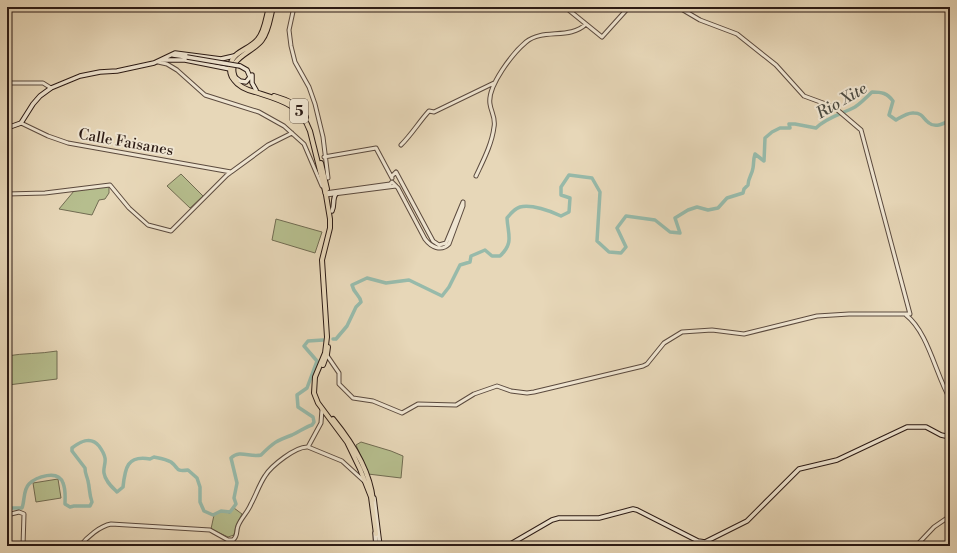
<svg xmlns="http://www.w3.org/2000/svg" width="957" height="553" viewBox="0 0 957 553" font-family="'Libre Bodoni',serif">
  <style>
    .green { fill: #b6be8e; stroke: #716c52 }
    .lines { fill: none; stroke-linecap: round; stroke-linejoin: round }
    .river { stroke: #97baaa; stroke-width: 3.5 }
    .tertiary-casing { stroke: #5b4a3e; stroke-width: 5 }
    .secondary-casing { stroke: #2c1b15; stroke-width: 5.5 }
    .primary-casing { stroke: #2c1b15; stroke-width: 6 }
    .tertiary { stroke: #efe5d1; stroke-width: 3 }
    .secondary { stroke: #efe5d1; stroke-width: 3.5 }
    .primary { stroke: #e7d7b8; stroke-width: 4 }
    .secondary-bridge-casing { stroke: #2c1b15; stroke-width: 5.5; stroke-linecap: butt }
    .secondary-bridge { stroke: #efe5d1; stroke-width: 3.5 }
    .labels { text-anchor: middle; stroke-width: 4; stroke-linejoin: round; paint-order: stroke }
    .shield { fill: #efe5d1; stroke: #66584d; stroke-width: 1 }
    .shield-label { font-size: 14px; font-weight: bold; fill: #2c1b15 }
    .street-label { font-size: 15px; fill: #2c1b15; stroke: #efe5d1 }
    .water-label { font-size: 16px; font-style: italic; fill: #4c4b42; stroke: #efe5d1 }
  </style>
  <rect width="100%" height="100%" fill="#e7d7b8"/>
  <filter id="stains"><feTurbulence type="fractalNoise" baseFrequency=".005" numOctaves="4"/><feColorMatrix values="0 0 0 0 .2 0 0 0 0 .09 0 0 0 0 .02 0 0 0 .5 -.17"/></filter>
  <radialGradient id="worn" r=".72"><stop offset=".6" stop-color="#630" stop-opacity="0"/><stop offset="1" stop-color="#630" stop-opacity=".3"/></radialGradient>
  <path class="green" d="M181 174 203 196 190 208 167 186Z
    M109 185V193L105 199 99 200 92 215 59 209 74 191Z
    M276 219 322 232 315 253 272 240Z
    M57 351V379L8 385 7 356C23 353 40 354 57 351Z
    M361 442 391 451 403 456 401 478 368 474 356 445Z
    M58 479 61 498 36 502 33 483Z
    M234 508 242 514 236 526 234 535 228 537 211 529 214 515 221 511 230 513Z"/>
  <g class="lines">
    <path class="river" d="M333 339H336L347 326 356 307 361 302C360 295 354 294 352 285L367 278 386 283 409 280 442 296 449 287 460 265 470 262 471 256 485 250 492 256H500C514 243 508 235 507 218 511 213 514 209 520 207 531 204 551 211 561 216L569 212 570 198 561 195V187L569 175 592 178 600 192 597 241 609 252 621 253 626 247 617 228 626 216 655 220 670 232 680 233 675 218 688 210 697 207 708 210 718 208 727 198 743 193 744 189 748 185C748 178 752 175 753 168 754 163 753 160 755 154L764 161 765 138 772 132 780 128H790L789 124H795L816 128C827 117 842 114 855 107 861 103 867 97 872 92 882 92 887 93 893 101L889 115 896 120C901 117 908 112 914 113 923 113 923 119 929 123 935 128 945 124 950 119
      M7 508H22C25 500 23 490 29 484 36 477 58 469 63 483 66 490 65 497 65 504L70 507 74 506H90L92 502C89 494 90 489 88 481 87 476 85 474 85 468L72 451V448C81 441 91 436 99 446 102 450 104 453 105 458 106 463 103 468 104 473 105 481 112 487 117 492L123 487C125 468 127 455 150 459L154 457C159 458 166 459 171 462 179 468 175 472 188 470L197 478 200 487V502L204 511 213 515 221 511 230 512 236 504 234 498 237 483 231 458C240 449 250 458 261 455 274 442 276 441 292 435 299 432 305 427 312 425L314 422 313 417 298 407 297 395 307 388 317 361 304 346 308 341 323 340"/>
    <g class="tertiary-casing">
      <path id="tertiary" d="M294 7 289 30 291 46 295 62 309 87 315 104 323 137 328 178
        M565 7 602 37 629 7
        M158 62 167 64 177 70 205 95 259 112 284 126 304 144 322 186
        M7 83H43L51 88
        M21 123 48 136 68 143 231 172
        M401 145C412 134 419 122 429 111L434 112 494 83
        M324 157 376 148 392 178
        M392 176 396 172 433 241 439 245 446 243 463 202
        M476 176C483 161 492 144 494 127 496 118 491 112 490 104 487 86 513 53 526 42 543 28 570 40 586 24
        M392 182 398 188 425 239C431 247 441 252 449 244L463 206V202
        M325 193 390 184 392 182
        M7 194 45 193 110 185 129 208 148 225 171 231 227 175 268 145 292 133
        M326 195 396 186
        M906 315C928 332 936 375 950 399
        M326 354 339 373V384L353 398 373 401 402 413 418 404 456 405 474 394 497 386 511 391 527 393 534 392 643 366 647 364 664 343 682 332 712 330 744 334 817 316 849 314H910L861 130 834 107 804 96 776 65 737 34 700 20 678 7
        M308 447 321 423 322 409
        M7 515 19 512 24 514 23 546 52 544 61 546
        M80 546C87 537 100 526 111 524L210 530 228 540H233C238 536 236 531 238 526 241 518 248 512 251 504 256 495 259 485 265 476 271 466 296 446 308 447L342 461 364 481
        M916 546 934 527 950 516"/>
    </g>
    <g class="secondary-casing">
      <path id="secondary" d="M173 55 187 57
        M162 60H185L230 69
        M252 75V83L256 90
        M236 78 240 81 246 82 250 77 247 70 240 66
        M7 128 21 123 33 104 40 96 51 88 80 76 100 72 117 71 154 63 175 53 221 59 234 56
        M332 211C335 205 332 199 336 194
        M374 498 380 546
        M375 533 376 546
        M507 546 552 520 559 518H599L633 509 637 510 698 541 705 542 747 521 799 469 837 460 907 427H926L941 435 950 437"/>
    </g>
    <g class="primary-casing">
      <path id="primary" d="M269 7C266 17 265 31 258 39 250 50 233 50 230 66 230 71 230 76 234 80 239 87 247 90 255 92 280 100 300 104 310 131L326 195 330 219V228L322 260 327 337 325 353 315 377 314 393 318 403 347 442 360 469 371 497 376 534
        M237 81C223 58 252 54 262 40 269 31 270 18 273 7
        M274 96C287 100 299 104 306 117
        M321 163 327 189
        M323 365 327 354 328 347
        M333 419C351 441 370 471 373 500"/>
    </g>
    <use href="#tertiary" class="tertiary"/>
    <use href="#secondary" class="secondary"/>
    <use href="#primary" class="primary"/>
    <g class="secondary-bridge-casing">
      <path id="secondary-bridge" d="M187 57 240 66"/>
    </g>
    <use href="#secondary-bridge" class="secondary-bridge"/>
  </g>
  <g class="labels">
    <rect class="shield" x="290" y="99" width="18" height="24" rx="3"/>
    <g class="shield-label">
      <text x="299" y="116">5</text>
    </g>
    <g class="street-label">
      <text transform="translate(126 142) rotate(10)" y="5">Calle Faisanes</text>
    </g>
    <g class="water-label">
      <text transform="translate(841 100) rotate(-30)" y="6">Rio Xite</text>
    </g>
  </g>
  <rect width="957" height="553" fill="none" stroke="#e7d7b8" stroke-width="24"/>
  <rect x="8" y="8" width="941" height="537" fill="none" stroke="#2c1b15" stroke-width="2"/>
  <rect x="12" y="12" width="933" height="529" fill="none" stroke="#2c1b15"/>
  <rect width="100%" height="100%" filter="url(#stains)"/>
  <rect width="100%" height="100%" fill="url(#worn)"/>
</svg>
